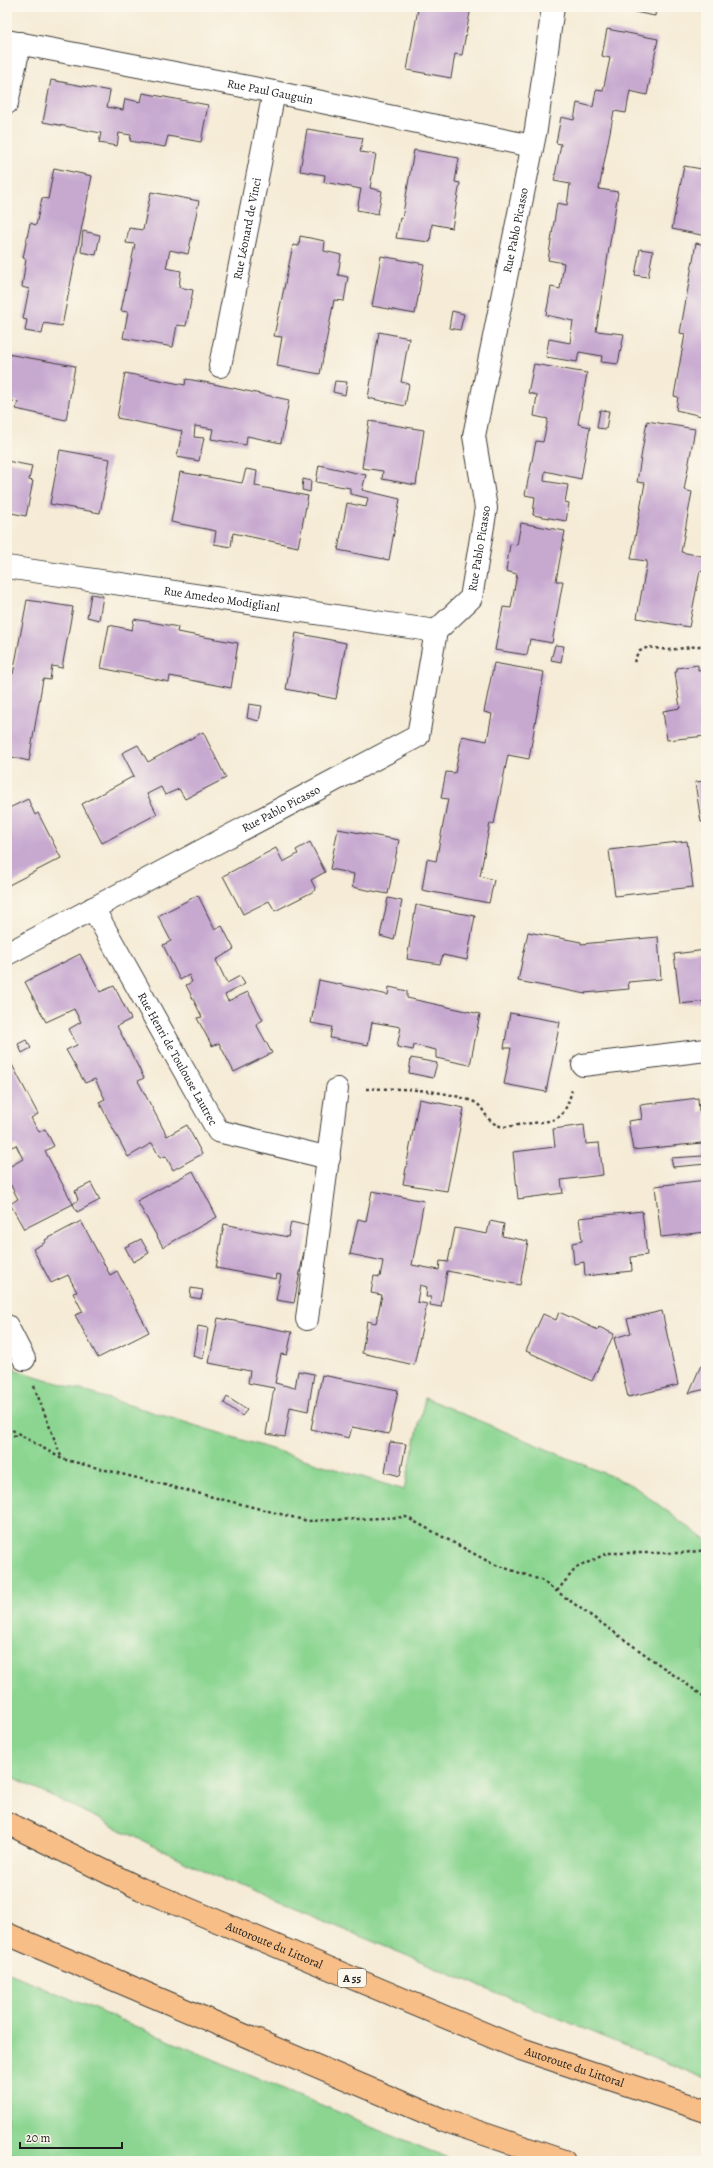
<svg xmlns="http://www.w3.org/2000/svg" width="713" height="2168" viewBox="0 0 713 2168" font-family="Alegreya,serif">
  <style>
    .green { fill: #8bd591; stroke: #547856 }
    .building { fill: #c7a9d0 }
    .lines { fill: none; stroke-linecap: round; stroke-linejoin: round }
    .minor-casing { stroke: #3d3b38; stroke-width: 24 }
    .motorway-casing { stroke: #3d3b38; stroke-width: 24 }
    .path { stroke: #3d3b38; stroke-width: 2.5; stroke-dasharray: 3 3; stroke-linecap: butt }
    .minor { stroke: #fff; stroke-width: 22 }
    .motorway { stroke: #f7be87; stroke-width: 22 }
    .labels { text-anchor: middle; stroke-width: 3; stroke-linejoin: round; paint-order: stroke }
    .shield { fill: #fbf7ec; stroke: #5f5e5a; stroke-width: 1 }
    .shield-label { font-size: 11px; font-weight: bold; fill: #1c1c1c }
    .street-label { font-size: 12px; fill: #1c1c1c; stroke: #fbf7ec }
  </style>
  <rect width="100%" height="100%" fill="#fbf7ec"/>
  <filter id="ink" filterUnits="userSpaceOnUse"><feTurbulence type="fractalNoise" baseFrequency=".025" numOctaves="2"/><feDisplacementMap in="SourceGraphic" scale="8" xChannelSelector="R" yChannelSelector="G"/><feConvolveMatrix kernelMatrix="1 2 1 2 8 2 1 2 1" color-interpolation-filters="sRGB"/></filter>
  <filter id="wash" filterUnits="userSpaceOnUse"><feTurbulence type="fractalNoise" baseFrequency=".012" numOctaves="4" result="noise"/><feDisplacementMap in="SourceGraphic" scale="16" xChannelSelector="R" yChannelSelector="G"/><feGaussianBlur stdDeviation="0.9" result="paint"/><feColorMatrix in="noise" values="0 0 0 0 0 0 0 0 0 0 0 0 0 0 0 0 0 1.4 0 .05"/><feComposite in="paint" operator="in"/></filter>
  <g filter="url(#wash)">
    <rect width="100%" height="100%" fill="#f5ebd6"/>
    <path class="green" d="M14 1366 16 1370 404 1490 425 1398 632 1485 706 1540V2079L219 1878 7 1774V1369Z
      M7 1972 454 2161H7Z"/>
    <g id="blocks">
      <path class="building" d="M411 7H471L462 55 455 54 451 78 407 70 418 9Z
        M609 7H656L655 16Z
        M607 29 658 39 647 95 630 91 626 113 614 111 599 189 618 192 596 331 624 334 618 364 601 362 602 356 579 352 577 362 546 357 549 339 570 343 573 321 546 315 551 287 560 289 564 263 548 260 557 203 567 205 570 184 554 181 561 144 556 143 561 117 574 120 577 103 593 107 596 90 603 91 610 58 602 56Z
        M51 80 110 91 107 107 123 110 125 99 141 102 143 93 208 105 201 142 168 136 165 147 130 141 131 135 119 133 117 146 99 143 101 133 43 122Z
        M307 129 363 138 360 152 376 154 370 188 382 191 378 214 357 210 361 189 324 182 325 175 300 171Z
        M414 150 459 158 455 182 460 183 452 228 432 224 430 242 396 238 400 218 402 219Z
        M705 151 706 236 672 229 684 166 702 169Z
        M54 168 92 176 62 326 44 323 42 334 25 331 27 320 23 319 29 289 22 287 26 259 23 258 30 223 36 225 42 198 48 199Z
        M151 192 199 201 188 254 170 250 166 268 181 271 179 287 193 290 186 326 177 325 173 347 123 338 128 312 121 311 135 244 126 243 129 228 143 230Z
        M83 231 100 235 96 255 81 252Z
        M300 236 325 241 324 251 341 255 338 275 348 277 344 301 334 300 320 374 277 366 282 337 274 336 293 245 299 246Z
        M696 243 706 245V417L676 410 678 397 674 396 685 334 680 333Z
        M640 249 653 251 648 277 635 275Z
        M381 256 424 264 415 314 372 306Z
        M452 311 464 314 460 330 449 328Z
        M379 332 409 338 401 382 409 384 405 406 368 398Z
        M7 354 75 366 66 420 16 409 18 402 7 400Z
        M534 364 587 373 578 424 590 427 581 479 545 471 544 481 568 485 565 502 569 503 566 521 533 515 535 497 525 495 536 441 543 442 548 419 534 416 537 395 528 393Z
        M125 373 185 385 186 379 204 382 289 400 281 443 247 436 246 445 211 439 213 429 195 426 194 437 204 438 199 461 177 457 182 431 117 418Z
        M335 381 347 382 345 395 333 392Z
        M600 410 609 411 606 429 597 428Z
        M369 421 424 430 416 485 382 479 383 471 362 468Z
        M647 421 695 429 684 490 692 492 681 552 706 557V561L704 572 700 571 689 627 637 618 647 561 631 559 645 483 637 482Z
        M60 450 110 459 100 513 50 504Z
        M7 461 32 466 29 480 33 481 26 516 7 512Z
        M319 465 366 475 362 490 400 499 389 560 338 550 347 503 366 507 368 498 350 494V488L316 482Z
        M246 469 257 471 255 486 308 496 298 547 233 533 231 547 214 544 216 531 171 522 180 472 242 483Z
        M303 479 311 481 310 492 302 490Z
        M521 523 565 531 556 581H563L552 643 530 639 527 655 495 650 503 607 511 608 517 574 506 571 510 544 517 545Z
        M91 594 103 596 99 620 87 617Z
        M27 600 73 607 62 668 52 666 50 680 43 679 29 761 7 756V672L13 674Z
        M134 619 178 627 177 632 238 643 231 688 170 676 169 682 101 668 109 625 132 630Z
        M296 633 346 643 336 699 286 689Z
        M555 645 564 646 561 662 551 660Z
        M494 663 544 672 529 759 508 755 494 824 490 823 480 876 494 880 489 903 422 890 427 859 436 861 448 799 441 798 446 772 455 773 462 736 487 741 492 714 484 712Z
        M698 665V670L706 669V736L667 740 663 711 680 708 675 672H677V668Z
        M249 704 262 706 259 721 247 718Z
        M203 732 226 778 185 799 179 789 165 795 161 787 147 794 157 814 102 843 82 804 134 776 122 753 138 745 148 762Z
        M706 781V822H701L695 782Z
        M28 799 35 815 38 813 61 858 7 886V809Z
        M338 829 399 840 388 894 352 887 354 874 330 869Z
        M687 841 693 887 615 896 609 850Z
        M310 842 325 872 311 880 316 890 275 911 269 901 243 914 223 876 276 848 283 862 298 854 296 850Z
        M198 895 215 930 222 926 234 949 216 960 227 983 240 976 245 984 225 995 228 1001 248 992 263 1020 256 1024 272 1053 234 1072 219 1043 212 1046 197 1018 202 1017 186 985 192 982 189 975 180 980 163 945 171 941 158 916Z
        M388 898 402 901 394 940 380 936Z
        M416 905 475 916 467 960 443 955 440 964 407 959Z
        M528 932 581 942V944L658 937 661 979 628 982 629 989 585 993 586 994 518 981Z
        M706 950V1001L680 1004 674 954Z
        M80 954 100 992 114 986 131 1019 117 1026 144 1078 138 1081 167 1136 187 1125 202 1154 173 1170 166 1156 160 1158 152 1143 128 1157 99 1102 105 1099 95 1079 85 1083 66 1050 77 1045 69 1029 81 1022 74 1009 46 1022 25 982Z
        M319 980 388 995 389 987 407 991V998L480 1014 470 1065 436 1058V1050L414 1045 413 1050 397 1047 401 1027 372 1022 368 1045 330 1038 332 1027 311 1023Z
        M510 1013 560 1022 546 1092 504 1084 511 1048H504Z
        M26 1040 31 1048 22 1053 18 1044Z
        M411 1058 437 1063 433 1078 409 1073Z
        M9 1059 38 1114 31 1118 39 1132 45 1129 54 1146 45 1151 73 1204 24 1229 10 1204 18 1199 7 1178V1168L23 1159 16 1145 7 1149V1061Z
        M698 1098 699 1112 706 1111V1164L673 1167 671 1158 703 1156 702 1143 633 1150 628 1121 642 1119 640 1105Z
        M419 1099 464 1108 447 1191 403 1184Z
        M584 1125 586 1144 599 1143 603 1175 561 1180 563 1193 518 1199 513 1152 555 1147 553 1129Z
        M193 1171 217 1217 163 1247 137 1201Z
        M706 1180V1232L661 1237 655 1186Z
        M91 1183 100 1200 77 1212 73 1204 78 1200 75 1191Z
        M372 1191 424 1201 412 1265 439 1270 440 1261 448 1262 455 1228 487 1234 490 1221 504 1224 502 1236 528 1241 520 1285 447 1271 441 1307 430 1305 431 1297H426L427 1287 420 1285 417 1302 427 1304 414 1365 362 1353 367 1321 376 1323 382 1295 371 1293 374 1276 380 1277 383 1261 350 1254 358 1219 366 1221Z
        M642 1211 647 1255 631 1257 632 1271 585 1276 584 1262 574 1264 572 1243 582 1241 579 1218Z
        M81 1221 110 1275 117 1271 149 1332 98 1358 75 1315 83 1312 73 1293 77 1292 68 1275 51 1283 33 1249 46 1242 45 1240Z
        M291 1222 309 1226 294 1303 276 1300 281 1275 277 1274 276 1279 216 1268 224 1224 288 1237Z
        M141 1239 149 1253 133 1262 125 1247Z
        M191 1288 203 1290 201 1299 190 1297Z
        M662 1311 678 1385 628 1397 614 1338 631 1333 627 1319Z
        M559 1312 598 1330 599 1327 614 1334 592 1381 526 1351 543 1314 556 1320Z
        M218 1318 292 1332 287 1355 281 1354 275 1383 295 1388 298 1371 314 1374 308 1411 290 1407 285 1437 266 1434 274 1388 248 1383 250 1371 209 1363Z
        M198 1326 208 1328 203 1359 193 1356Z
        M705 1364 706 1389 689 1393 701 1365Z
        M322 1375 398 1390 389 1434 352 1427 349 1438 311 1429Z
        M227 1397 247 1410 242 1416 224 1403Z
        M390 1442 406 1444 400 1476 385 1472Z"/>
    </g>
  </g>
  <g filter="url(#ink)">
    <use href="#blocks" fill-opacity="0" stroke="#3d3b38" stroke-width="1"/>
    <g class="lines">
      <g class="minor-casing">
        <g id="minor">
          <path id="s1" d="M7 41 274 92 532 146"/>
          <path d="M7 103 20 43"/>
          <path id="s2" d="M220 366 274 92"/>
          <path id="s3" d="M7 567 436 631"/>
          <path id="s4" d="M93 908 218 1131 329 1158"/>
          <path id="s5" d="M7 954 418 736 436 631 471 598 486 508 474 436 536 129 553 7"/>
          <path d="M583 1065 706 1050"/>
          <path d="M307 1319 337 1089"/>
          <path d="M7 1326 24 1359"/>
        </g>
      </g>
      <g class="motorway-casing">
        <g id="motorway">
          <path id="s6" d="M7 1823 141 1889 521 2049 706 2111"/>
          <path d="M7 1934 443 2120 564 2161"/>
        </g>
      </g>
      <path class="path" d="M634 662 638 652 648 647 669 650 706 645
        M366 1089C401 1088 438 1089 472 1101 486 1106 483 1121 500 1126 506 1128 517 1125 524 1124 556 1120 563 1124 572 1090
        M34 1386 62 1459
        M7 1427 62 1459 308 1521 406 1517 493 1564 541 1580 706 1698
        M7 1435 19 1436
        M557 1591 576 1568 608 1553H682L706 1550
        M7 2153 14 2161"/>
      <use href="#minor" class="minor"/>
      <use href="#motorway" class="motorway"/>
    </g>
  </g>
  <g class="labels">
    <rect class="shield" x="338" y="1969" width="28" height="18" rx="3"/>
    <g class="shield-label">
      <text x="352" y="1982">A 55</text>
    </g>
    <g class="street-label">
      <text dy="4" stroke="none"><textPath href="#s1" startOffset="268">Rue Paul Gauguin</textPath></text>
      <text dy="4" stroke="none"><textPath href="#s2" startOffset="140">Rue Léonard de Vinci</textPath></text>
      <text dy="4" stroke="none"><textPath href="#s5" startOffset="994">Rue Pablo Picasso</textPath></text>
      <text dy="4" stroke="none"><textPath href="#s5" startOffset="670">Rue Pablo Picasso</textPath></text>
      <text dy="4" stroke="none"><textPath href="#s3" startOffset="217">Rue Amedeo Modiglianl</textPath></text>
      <text dy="4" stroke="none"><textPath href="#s5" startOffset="310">Rue Pablo Picasso</textPath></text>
      <text dy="4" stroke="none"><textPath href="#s4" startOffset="173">Rue Henri de Toulouse Lautrec</textPath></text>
      <text dy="4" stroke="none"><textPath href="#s6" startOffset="294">Autoroute du Littoral</textPath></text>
      <text dy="4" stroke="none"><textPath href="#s6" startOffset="618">Autoroute du Littoral</textPath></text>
    </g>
  </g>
  <rect width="713" height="2168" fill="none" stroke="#fbf7ec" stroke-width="24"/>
  <path d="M20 2142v6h102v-6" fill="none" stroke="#1c1c1c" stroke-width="2"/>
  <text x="26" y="2142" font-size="12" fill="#1c1c1c" stroke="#fbf7ec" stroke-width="3" paint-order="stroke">20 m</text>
</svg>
